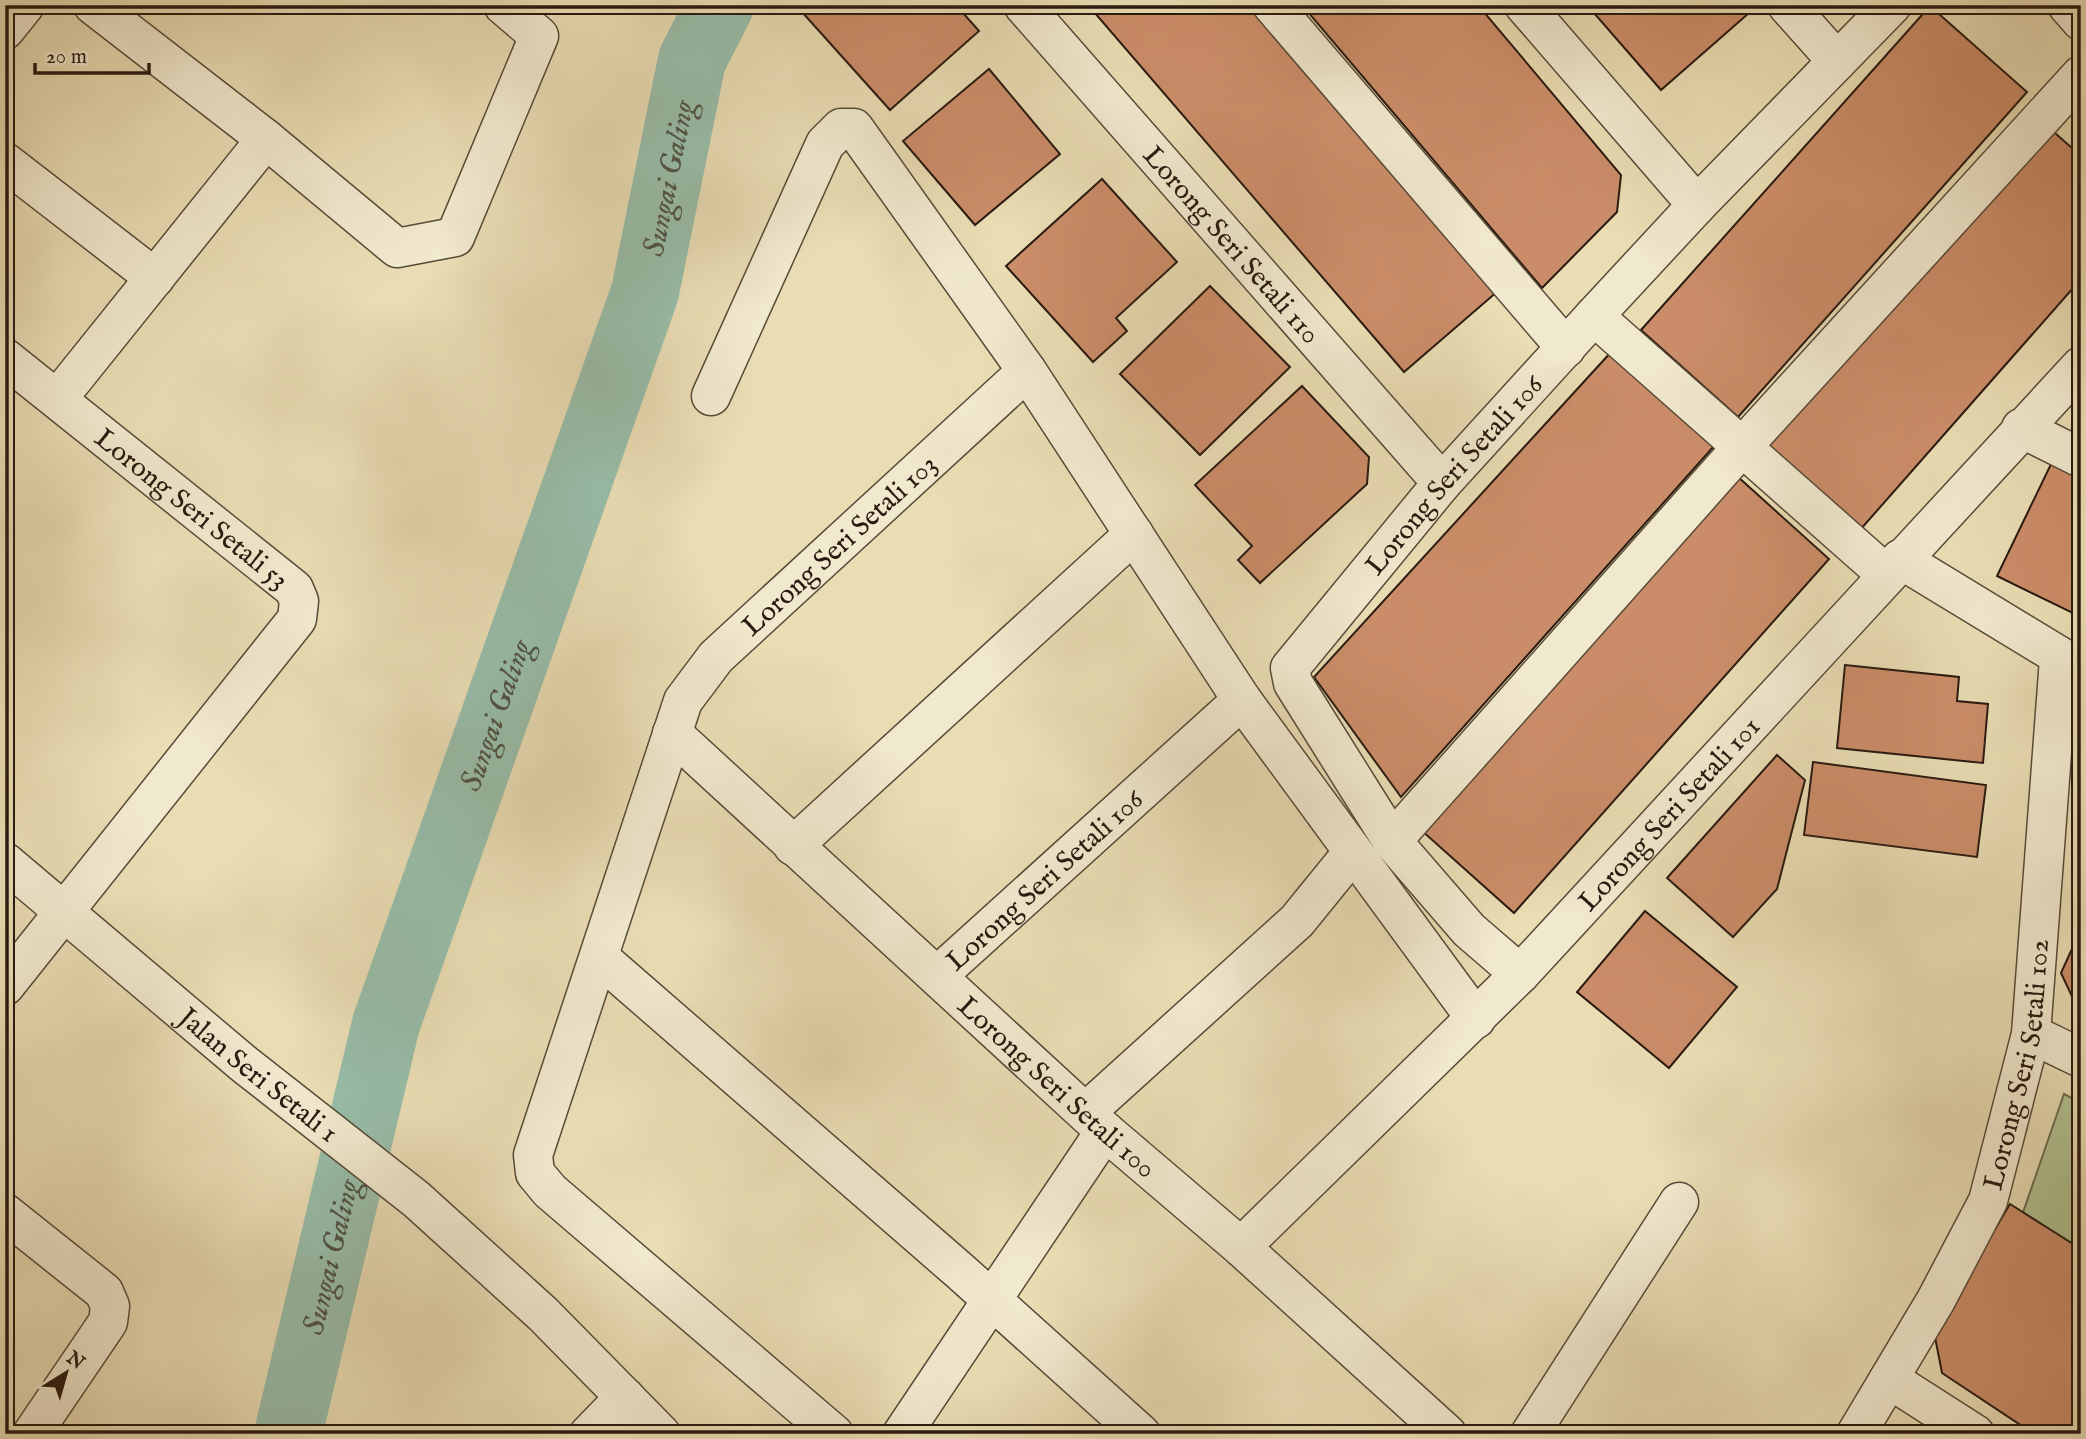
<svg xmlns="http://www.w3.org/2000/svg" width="2086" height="1439" viewBox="0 0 2086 1439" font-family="'IM FELL English',serif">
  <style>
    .green { fill: #b1c291; stroke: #6c6e50; stroke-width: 2 }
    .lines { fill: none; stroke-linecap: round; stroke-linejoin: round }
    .river { stroke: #98bda9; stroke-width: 68 }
    .building { fill: #cb8d69; stroke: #281a10; stroke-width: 2 }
    .minor-casing { stroke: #584b39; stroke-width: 41 }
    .minor { stroke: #f1e9ce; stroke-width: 38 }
    .labels { text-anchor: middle; stroke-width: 5; stroke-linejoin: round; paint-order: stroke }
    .street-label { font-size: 28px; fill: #281a10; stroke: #f1e9ce }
    .water-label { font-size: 30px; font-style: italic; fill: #4f5346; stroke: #f1e9ce }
  </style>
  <rect width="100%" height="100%" fill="#eaddb4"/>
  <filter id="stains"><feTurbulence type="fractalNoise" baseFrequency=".00286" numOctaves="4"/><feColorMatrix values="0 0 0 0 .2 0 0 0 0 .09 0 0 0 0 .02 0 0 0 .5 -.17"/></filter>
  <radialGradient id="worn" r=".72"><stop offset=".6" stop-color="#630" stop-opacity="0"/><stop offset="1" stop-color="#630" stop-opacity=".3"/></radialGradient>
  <path class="green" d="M2064 1094 2081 1103V1261L2019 1224Z"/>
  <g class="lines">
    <path class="river" id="s1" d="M288 1434 386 1024 645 292 692 60 720 5"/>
  </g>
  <path class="building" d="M810 5H956L979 31 890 110 802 12Z
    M1088 5H1253L1498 291 1404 372Z
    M1302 5H1478L1621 175 1617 212 1542 288Z
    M1587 5H1756L1757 6 1661 90Z
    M1930 6 2027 92 1738 417 1641 330Z
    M989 69 1060 154 975 225 903 141Z
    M2047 126 2081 156V279L1860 530 1764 446Z
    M1102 179 1177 262 1116 318 1127 331 1093 362 1006 266Z
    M1210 286 1290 367 1200 455 1120 374Z
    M1612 351 1715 445 1401 797 1314 677Z
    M1302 386 1369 457 1367 484 1260 583 1238 560 1252 546 1195 485Z
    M2052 462 2081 476V617L1997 576Z
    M1737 476 1829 559 1514 913 1421 830Z
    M1845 665 1959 677 1957 701 1988 704 1983 763 1837 748Z
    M1777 755 1805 780 1777 889 1733 937 1667 878Z
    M1813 762 1986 785 1977 857 1804 835Z
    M1645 911 1737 987 1669 1068 1577 992Z
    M2081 929V1007L2076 1005 2061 973Z
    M2010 1204 2081 1249V1434H2034L1942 1373 1934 1332Z"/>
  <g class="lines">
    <g class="minor-casing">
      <g id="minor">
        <path d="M93 5 266 139 397 248 455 237 539 36 503 5"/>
        <path id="s2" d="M1023 5 1442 483"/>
        <path d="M1272 5 1566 348"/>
        <path d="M1524 5 1697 205"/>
        <path d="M1787 5 1837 61"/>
        <path d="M2067 5 2081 21"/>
        <path d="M5 30 25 5"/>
        <path d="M5 162 155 278"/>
        <path d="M1594 316 1887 575"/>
        <path id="s3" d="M5 358 294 589 299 601 297 619 5 986"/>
        <path d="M711 396 825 144 841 128H854L1027 371 1242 700 1476 1019"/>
        <path d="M58 398 266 139"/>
        <path d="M2021 428 2081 458"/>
        <path d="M1900 559 2081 669"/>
        <path id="s4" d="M672 733 1105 1131 1241 1247 1447 1434"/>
        <path d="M1392 841 1742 447 2081 75"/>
        <path d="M793 846 1134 534"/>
        <path id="s5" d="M5 862 244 1064 416 1199 543 1314 661 1434"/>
        <path d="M600 958 961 1272 1141 1434"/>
        <path id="s6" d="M1520 974 1469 930 1392 841 1293 683 1290 668 1442 483 1594 316 1697 205 1892 5"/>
        <path id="s7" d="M937 976 1242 700"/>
        <path d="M2031 1034 2081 1058"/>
        <path d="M1086 1112 1297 921 1353 852"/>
        <path d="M5 1213 104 1292 110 1306 108 1322 32 1434"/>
        <path id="s8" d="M1241 1247 1520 974 2081 366"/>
        <path d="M1889 1379 1975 1434"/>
        <path d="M589 1434 625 1397"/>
        <path id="s9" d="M834 1434 550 1191 535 1173 533 1155 683 701 716 657 1027 371"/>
        <path d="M902 1434 1105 1131"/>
        <path d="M1530 1434 1679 1202"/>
        <path id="s10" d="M1856 1434 1936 1300 1988 1201 2031 1034 2059 659"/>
      </g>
    </g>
    <use href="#minor" class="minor"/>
  </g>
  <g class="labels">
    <g class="street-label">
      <text dy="10" stroke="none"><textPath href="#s2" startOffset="318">Lorong Seri Setali 110</textPath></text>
      <text dy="10" stroke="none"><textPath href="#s6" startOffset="640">Lorong Seri Setali 106</textPath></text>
      <text dy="10" stroke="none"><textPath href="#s3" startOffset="240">Lorong Seri Setali 53</textPath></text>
      <text dy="10" stroke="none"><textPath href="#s9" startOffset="1115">Lorong Seri Setali 103</textPath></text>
      <text dy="10" stroke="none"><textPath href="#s8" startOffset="609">Lorong Seri Setali 101</textPath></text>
      <text dy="10" stroke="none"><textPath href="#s7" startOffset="144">Lorong Seri Setali 106</textPath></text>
      <text dy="10" stroke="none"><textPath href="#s10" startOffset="408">Lorong Seri Setali 102</textPath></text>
      <text dy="10" stroke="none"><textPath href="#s5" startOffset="331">Jalan Seri Setali 1</textPath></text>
      <text dy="10" stroke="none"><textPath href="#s4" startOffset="523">Lorong Seri Setali 100</textPath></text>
    </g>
    <g class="water-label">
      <text dy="10" stroke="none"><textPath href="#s1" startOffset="1314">Sungai Galing</textPath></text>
      <text dy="10" stroke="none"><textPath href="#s1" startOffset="749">Sungai Galing</textPath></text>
      <text dy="10" stroke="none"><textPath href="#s1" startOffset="182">Sungai Galing</textPath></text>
    </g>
  </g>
  <rect width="2086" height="1439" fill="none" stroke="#eaddb4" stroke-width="28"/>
  <rect x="7" y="7" width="2072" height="1425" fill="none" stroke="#281a10" stroke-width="3.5"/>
  <rect x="14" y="14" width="2058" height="1411" fill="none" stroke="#281a10" stroke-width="2"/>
  <g transform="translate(66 1373) rotate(37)" stroke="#f1e9ce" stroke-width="5" paint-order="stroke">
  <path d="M0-5L12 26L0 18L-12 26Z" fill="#281a10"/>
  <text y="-10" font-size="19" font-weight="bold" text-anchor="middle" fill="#281a10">N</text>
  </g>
  <path d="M35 63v10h114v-10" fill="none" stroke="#281a10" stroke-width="3.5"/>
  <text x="46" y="63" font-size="21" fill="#281a10" stroke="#f1e9ce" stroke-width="5" paint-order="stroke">20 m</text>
  <rect width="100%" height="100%" filter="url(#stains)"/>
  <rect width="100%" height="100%" fill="url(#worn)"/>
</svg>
